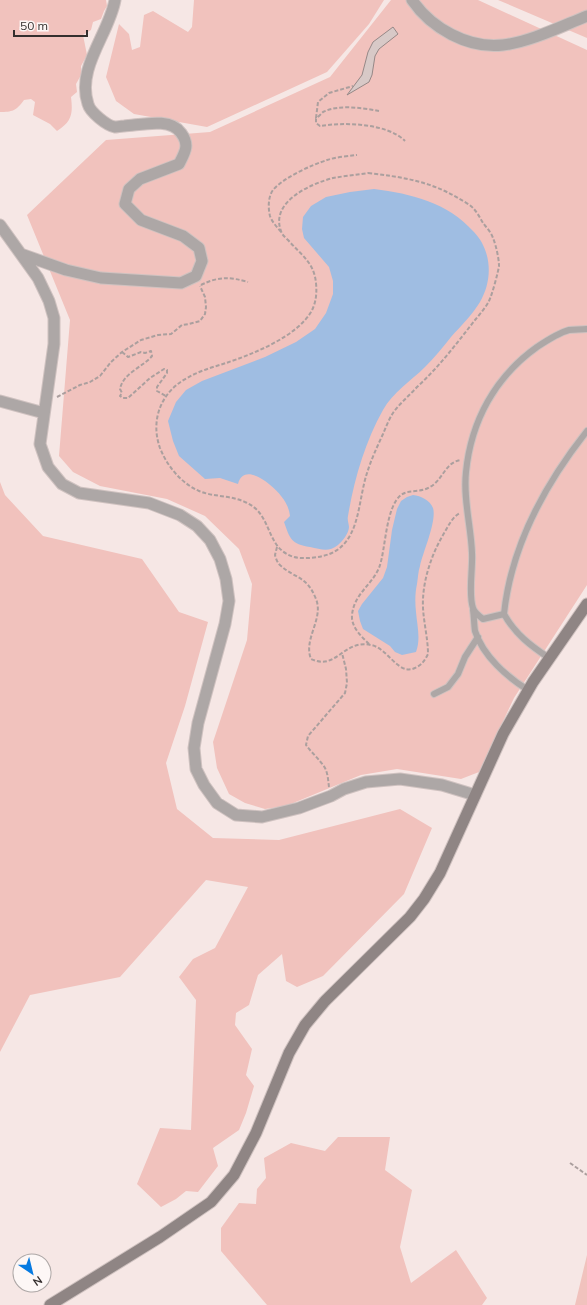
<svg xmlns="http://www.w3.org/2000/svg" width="587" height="1305" viewBox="0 0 587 1305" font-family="Mulish,sans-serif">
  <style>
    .green { fill: #f1c2bd }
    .water { fill: #9fbde2 }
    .building { fill: #d8c9c7; stroke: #968887 }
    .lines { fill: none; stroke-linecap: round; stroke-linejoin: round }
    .service-casing { stroke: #cfc2c0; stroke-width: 8 }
    .minor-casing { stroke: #cfc2c0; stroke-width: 13 }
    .secondary-casing { stroke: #cfc2c0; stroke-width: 13 }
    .path { stroke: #ab9f9e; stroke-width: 2; stroke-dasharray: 4 2; stroke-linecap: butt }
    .service { stroke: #ada7a6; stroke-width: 6 }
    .minor { stroke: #ada7a6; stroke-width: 11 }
    .secondary { stroke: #8f8584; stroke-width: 11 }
  </style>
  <rect width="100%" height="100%" fill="#f6e7e5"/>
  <path class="green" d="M0 0H106L107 6 104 11 101 19 93 22 91 30 83 35 87 55 81 66V75L76 84 77 92 71 97C73 114 72 121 57 131L50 124 33 115 35 102 31 99 24 100C16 111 12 112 0 112Z
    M194 0H384L369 24 327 72 207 127 134 114 116 101 106 77 119 24 129 34 132 50 140 47 144 15 153 11 188 32 192 27Z
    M391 0H478L587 50V585L514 698 479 772 461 779 397 769 361 775 286 806 265 809 245 803 229 794 217 768 213 742 247 640 252 584 239 549 205 516 167 499 100 486 73 472 59 456 70 320 27 215 106 140 210 132 330 77Z
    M498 0H587V38Z
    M0 482 5 495 43 536 142 559 179 612 208 622 185 706 166 763 177 809 213 838 279 840 400 809 432 828 404 894 323 976 297 987 286 981 282 954 258 975 249 1005 236 1013 235 1025 252 1049 246 1075 254 1086 246 1113 239 1130 213 1148 218 1166 198 1192 186 1191 176 1199 161 1207 137 1184 160 1128 191 1130 196 1000 179 977 193 959 215 948 248 887 206 880 120 977 30 995 0 1052Z
    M338 1137H390L385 1170 412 1190 400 1247 411 1283 456 1250 487 1298 482 1305H267L221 1251V1228L239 1203 256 1204 257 1189 266 1178 264 1158 291 1143 325 1151Z
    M587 1255V1305H575Z"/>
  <path class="water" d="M374 189C412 194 447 202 474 232 492 251 493 280 480 302 472 315 461 326 451 337 443 347 434 358 425 367 411 381 393 392 383 410 365 442 354 480 348 516 347 520 349 524 349 527 349 533 342 542 338 545 328 553 321 549 310 547 291 544 290 539 284 522L290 516C289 508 286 502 281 496 273 485 244 461 238 484L220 478 205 479 179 456 173 441 168 421 176 402 186 390 202 381 265 357 296 342 315 329 326 313 333 294V281L329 267 304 238 302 229 303 217 311 206 326 197 350 192Z
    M413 495C421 496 430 500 433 508 437 521 423 552 420 566 418 572 418 578 417 584 415 593 415 603 416 612 417 625 421 639 416 652L402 655 395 652 390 646 363 629 360 621 358 611 362 604 383 578 387 567 392 530 397 509 401 501 407 497Z"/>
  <path class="building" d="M393 27 398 34 379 49 375 56 372 75 369 82 347 95 362 75 368 52 373 42Z"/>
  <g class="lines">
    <g class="service-casing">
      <path id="service" d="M587 329C581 330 575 329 569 330 558 333 546 341 537 347 495 377 471 421 466 472 463 499 471 526 472 553 473 568 468 594 473 608 474 612 479 616 483 619L504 614C511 547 545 484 587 431
        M473 610C474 616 474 624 475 631 483 656 507 677 528 690
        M504 614C515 634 531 646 549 658
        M434 694 448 687 458 674 465 657 478 637"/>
    </g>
    <g class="minor-casing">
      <path id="minor" d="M412 0C431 28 468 49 503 45 530 42 562 26 587 16
        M0 225 38 278 49 301 54 318V344L40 444 48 467 62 484 79 493 149 503 180 515 197 526 210 540 220 559 226 579 229 601 225 624 198 723 194 748 196 769 204 785 217 803 236 815 262 817 299 808 331 796 344 789 366 782 400 779 442 785 475 795
        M21 254 66 270 101 278 181 283 196 276 202 261 199 248 183 236 141 220 125 204 129 189 140 179 179 164C185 152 190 145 181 133 170 117 141 125 124 126 121 126 117 127 115 127 107 126 90 112 88 104 76 68 109 34 115 0
        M0 401 44 413"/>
    </g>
    <g class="secondary-casing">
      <path id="secondary" d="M50 1305 160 1237 211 1202 234 1175 256 1133 289 1053 305 1025 325 1001 410 917 424 899 440 873 503 734 533 682 587 604"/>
    </g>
    <path class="path" d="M379 111C362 108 339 104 323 112 321 114 318 117 316 119V123L320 126C344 122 387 123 405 141
      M316 118 318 102 329 93 353 86
      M368 173C402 177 429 181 458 198 463 201 469 204 473 208 477 212 480 218 483 223 486 227 491 232 493 238 496 245 499 259 499 266 498 273 492 295 489 301 486 307 480 314 475 320 457 343 439 367 417 387 409 396 400 403 393 413 389 419 386 427 383 434 377 447 371 460 367 473 357 503 361 547 323 556 314 558 303 559 294 557 264 548 274 514 245 502 230 495 213 497 199 491 181 483 167 466 160 448 150 420 161 392 187 378 199 371 213 367 226 363 253 354 296 337 311 312 316 303 317 294 316 283 314 262 301 255 288 240 285 237 282 235 281 231 270 202 310 184 333 178 344 176 356 175 368 173Z
      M281 232C277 227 272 222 270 216 268 208 268 197 273 190 284 177 312 165 327 160 336 157 348 156 357 155
      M201 285C219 276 230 277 248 282
      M122 352 128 357 141 352 145 353 151 351 152 356C143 367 123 373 120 389L122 393 120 396 123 398H128L150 378 164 369 167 370V373L157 387V391L166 396
      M57 397 80 385 90 382 100 376 111 362 122 352 141 340 158 335 171 334 182 325 189 324 200 321 205 314 206 307 205 297 200 286
      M277 547 275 555C276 559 278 564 281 566 296 579 307 576 316 599 324 619 303 639 311 659 337 671 343 639 371 645 388 648 398 676 415 668 422 665 425 660 428 654 428 636 422 617 423 599 424 577 432 554 443 535 448 527 452 517 460 513
      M369 644C361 636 351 627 352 615 354 594 371 586 379 568 386 550 385 508 401 495 409 489 421 493 430 487 443 480 445 462 461 460
      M329 787C328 780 328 771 323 765 317 757 311 752 306 745L308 736 345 693 347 683 346 669 342 653
      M570 1163 587 1175"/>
    <use href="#service" class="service"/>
    <use href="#minor" class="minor"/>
    <use href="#secondary" class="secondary"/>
  </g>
  <g transform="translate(32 1273) rotate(145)"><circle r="19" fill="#fdf7f6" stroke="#ada7a6"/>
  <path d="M0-3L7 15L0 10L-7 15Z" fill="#067ae1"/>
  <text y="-6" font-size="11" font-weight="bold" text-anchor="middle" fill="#352f2e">N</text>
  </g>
  <path d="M14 30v6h73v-6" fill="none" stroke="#352f2e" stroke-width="2"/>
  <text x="20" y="30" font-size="12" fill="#352f2e" stroke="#fdf7f6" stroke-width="3" paint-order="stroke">50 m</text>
</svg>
